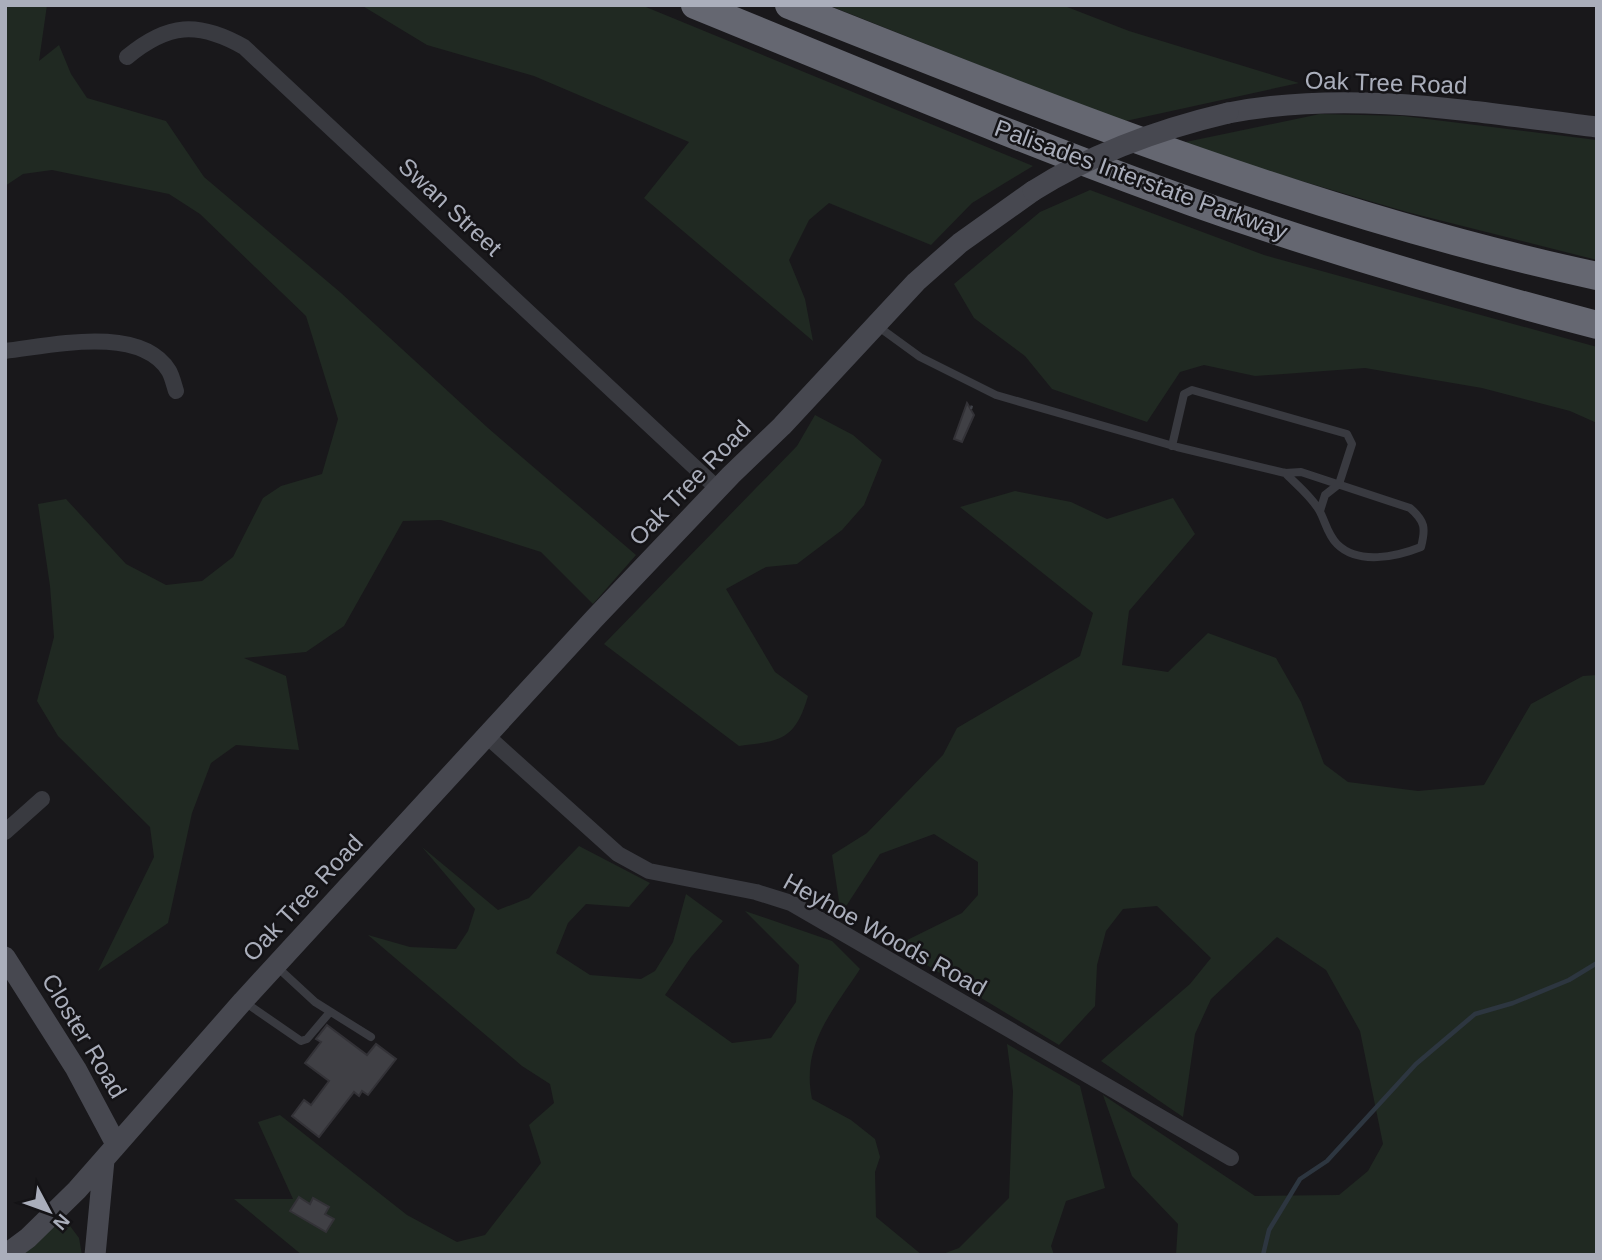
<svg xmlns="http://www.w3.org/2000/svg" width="1602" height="1260" viewBox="0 0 1602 1260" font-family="Helvetica,sans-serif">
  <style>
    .green { fill: #202922 }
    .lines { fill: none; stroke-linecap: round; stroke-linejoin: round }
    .stream { stroke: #2d3640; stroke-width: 4.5 }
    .building { fill: #404045; stroke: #333237; stroke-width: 2 }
    .path { stroke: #3f4147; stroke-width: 2.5; stroke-dasharray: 3.5 5; stroke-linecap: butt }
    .lane { stroke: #393a40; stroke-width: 8 }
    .street { stroke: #393a40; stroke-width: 16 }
    .secondary { stroke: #474850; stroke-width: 21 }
    .highway { stroke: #656771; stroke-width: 28 }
    .secondary-bridge { stroke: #474850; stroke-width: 21 }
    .labels { text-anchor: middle; stroke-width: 5; stroke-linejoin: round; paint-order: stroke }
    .street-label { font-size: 24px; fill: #aaaebb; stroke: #141316 }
  </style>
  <rect width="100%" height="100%" fill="#19181b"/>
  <path class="green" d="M5 5H47L39 61 59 45 71 74 87 98 166 121 204 177 341 293 488 428 636 555 593 604 541 552 441 520 403 521 344 626 306 652 244 658 286 676 299 750 236 745 211 763 192 813 168 923 98 971 154 857 150 827 58 736 37 701 54 637 50 586 38 504 66 499 126 564 166 585 202 581 233 557 263 498 281 486 322 474 338 419 306 316 200 214 169 194 52 170 23 174 5 186Z
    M361 5H641L1033 166 972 203 931 245 829 203 809 220 789 260 805 299 813 341 644 198 689 142 534 76 427 45Z
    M828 5H1062L1129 31 1299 83 1121 122Z
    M1320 114 1403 116 1597 140V260L1407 212 1176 144Z
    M1090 190 1264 255 1597 347V423L1570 411 1482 388 1365 368 1255 376 1204 365 1180 372 1147 422 1052 389 1025 356 974 318 954 284 1040 212Z
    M815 415 853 435 882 460 864 505 842 530 797 564 766 567 726 589 775 672 808 696C795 740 781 741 739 746L604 644 797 446Z
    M1015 491 1071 502 1107 519 1173 498 1195 534 1129 611 1122 665 1168 672 1208 633 1276 658 1301 702 1324 764 1348 782 1418 791 1484 785 1531 704 1583 676 1597 675V1255H1176L1178 1224 1132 1176 1103 1095 1255 1196 1339 1195 1368 1171 1383 1144 1360 1031 1326 970 1277 937 1211 999 1195 1034 1183 1117 1101 1061 1190 984 1211 958 1157 906 1123 909 1106 931 1097 965 1095 1006 1059 1045 895 946 962 913 978 895V862L934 834 880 854 841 914 832 855 867 833 943 755 957 728 1080 656 1093 613 960 507Z
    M579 846 650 883 629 907 586 904 568 923 556 953 590 975 641 979 655 971 673 942 686 894 723 921 691 957 665 995 732 1043 771 1038 796 1002 799 965 745 911 832 941 860 969C832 1012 801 1045 812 1099L851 1120 875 1139 880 1157 875 1172 876 1217 922 1255H302L234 1199H293L258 1122 280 1115 407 1215 457 1242 485 1235 541 1163 529 1125 554 1103 550 1084 522 1066 368 935 410 947 456 949 468 931 475 909 422 847 498 910 529 898Z
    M1007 1044 1080 1086 1105 1188 1066 1201 1051 1246 1054 1255H940L959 1248 1009 1198 1013 1091Z
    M67 1222 79 1238 82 1255H22L47 1226Z"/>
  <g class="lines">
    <path class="stream" d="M1263 1255 1269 1230 1300 1179 1327 1161 1416 1064 1475 1014 1513 1003 1569 980 1597 963"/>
  </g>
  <path class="building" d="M967 403 974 415 962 442 954 439Z
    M327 1025 367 1055 376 1044 396 1059 368 1095 362 1091 359 1096 354 1092 319 1137 292 1116 304 1100 311 1105 329 1081 305 1063 321 1042 316 1039Z
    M299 1197 310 1204 313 1198 329 1207 325 1214 334 1219 326 1232 290 1211Z"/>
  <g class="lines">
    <path class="path" d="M971 409 973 401"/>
    <path class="lane" d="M876 325 920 357 996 395 1177 447 1285 473 1301 472 1410 508C1425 521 1426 528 1421 547 1396 557 1358 565 1337 544 1327 534 1325 520 1319 510 1311 496 1296 484 1285 473
      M1172 446 1184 394 1192 390 1347 434 1352 444 1339 484 1325 495 1320 511
      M276 966 315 1002 371 1037
      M243 1001 301 1041 307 1039 330 1012"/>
    <path class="street" d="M127 57C168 23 198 21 244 47L718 489
      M5 351C50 346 140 324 169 371 172 376 174 385 176 391
      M488 737 618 854 649 871 756 892 791 903 1231 1158
      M5 832 42 799"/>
    <path class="secondary" d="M1228 113C1350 89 1475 112 1597 127
      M5 957 76 1069 116 1144
      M5 1255 28 1238 77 1190 243 1001 594 619 731 475 782 426 916 282 960 243 1033 191
      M95 1255 104 1160"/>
    <path class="highway" d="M695 5C860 72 1024 142 1192 202 1325 249 1460 289 1597 325
      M789 5C1056 111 1315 215 1597 276"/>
    <path class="secondary-bridge" d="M1033 191C1093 153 1160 129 1228 113"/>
  </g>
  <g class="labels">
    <g class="street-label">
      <text transform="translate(1386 83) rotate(2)" y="8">Oak Tree Road</text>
      <text transform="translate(1141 180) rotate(20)" y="8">Palisades Interstate Parkway</text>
      <text transform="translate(450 207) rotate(43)" y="8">Swan Street</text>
      <text transform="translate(690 483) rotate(-46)" y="8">Oak Tree Road</text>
      <text transform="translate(303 898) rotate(-47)" y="8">Oak Tree Road</text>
      <text transform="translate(885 935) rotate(29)" y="8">Heyhoe Woods Road</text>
      <text transform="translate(84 1036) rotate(59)" y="8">Closter Road</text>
    </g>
  </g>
  <rect width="1602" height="1260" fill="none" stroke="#aaaebb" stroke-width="14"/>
  <g transform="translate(49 1211) rotate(131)" stroke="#141316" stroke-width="5" paint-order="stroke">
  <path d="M0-5L12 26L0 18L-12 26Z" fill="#aaaebb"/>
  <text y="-10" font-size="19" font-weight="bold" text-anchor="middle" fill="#aaaebb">N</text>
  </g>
</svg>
